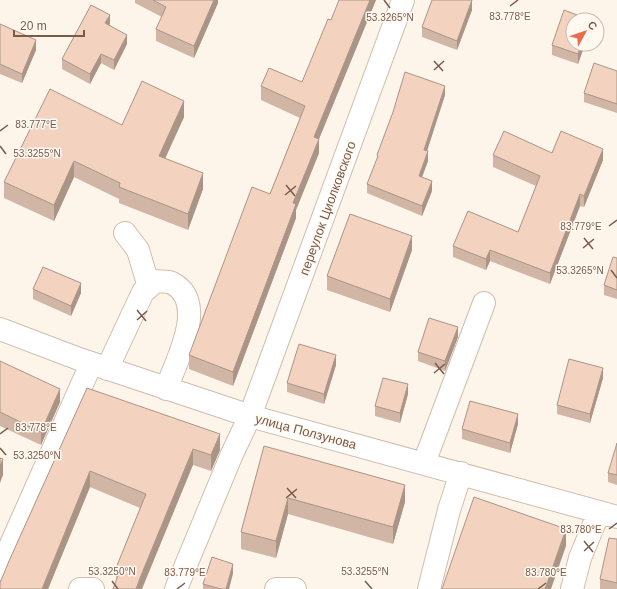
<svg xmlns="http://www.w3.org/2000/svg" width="617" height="589" viewBox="0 0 617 589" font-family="Arial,sans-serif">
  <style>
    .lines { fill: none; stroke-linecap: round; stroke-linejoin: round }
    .minor-casing { stroke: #d0bdae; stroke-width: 24 }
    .minor { stroke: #fff; stroke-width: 22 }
    .wall { fill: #d1b5a5 }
    .shaded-wall { fill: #aa9486 }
    .building { fill: #f3d3c0; stroke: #aa9486 }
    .ticks { fill: none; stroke: #795b4b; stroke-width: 1.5 }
    .labels { text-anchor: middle; stroke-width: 3; stroke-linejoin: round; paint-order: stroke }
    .street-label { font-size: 13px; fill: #795b4b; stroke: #fff9f1 }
    .ticks-label { font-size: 10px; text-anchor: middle; fill: #795b4b; stroke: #fff9f1; stroke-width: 3; stroke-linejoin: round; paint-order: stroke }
  </style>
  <rect width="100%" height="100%" fill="#fdf5ea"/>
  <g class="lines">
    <g class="minor-casing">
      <path id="minor" d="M125 233 138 250 149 287
        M0 329 79 359 250 416 617 517
        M107 369 143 292 156 281C161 282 168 281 172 283 209 302 176 362 166 389
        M424 463 484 303
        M0 569 91 364
        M80 589H93
        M176 589 232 454 250 416 403 0
        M276 589H295
        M429 589 449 510 461 473
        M572 589 580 558 599 512"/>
    </g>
    <use href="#minor" class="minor"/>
  </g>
  <path class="wall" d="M135 0H218V3L194 58 156 41V29L162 17 135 3Z
    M376 0 319 139V153L296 210V218L233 386 189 369V355L270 194 300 118 261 100V86L302 82 331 20Z
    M472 10 457 50 422 37V27Z
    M0 24 36 50 22 83 0 74Z
    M110 24 109 25 127 44 114 70 101 63 90 84 62 69V59Z
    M585 44 578 64 552 55V45Z
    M617 71V113L584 102V93Z
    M445 95 427 151 428 161 422 177 432 191 422 216 367 193V184L377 159V155Z
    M184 117 165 158 203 189 188 230 119 203V199L74 177 54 221 4 198V182L122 125Z
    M552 153 603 160 584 207 580 206 550 284 490 261 486 270 453 257V246L518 232 536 186 493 167V155Z
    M412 250 390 312 327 290V276Z
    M617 258V299L604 295V285Z
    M33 289 81 293 71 316 33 299Z
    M458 337 445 371 418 361V352Z
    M0 361 60 402 41 445 0 426Z
    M336 365 324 404 287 392V383Z
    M603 378 590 423 557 414V405Z
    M87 388 220 450 211 471 193 465 116 580V568L140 508 90 487 48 589H0Z
    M408 394 400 423 375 416V406Z
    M518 424 510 453 462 439V429Z
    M617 443V485L608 482V473Z
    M264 446 405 502 393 544 288 514 276 558 241 549V532Z
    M617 539V589H600V579Z
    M233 573 229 589H203V584Z"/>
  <path class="shaded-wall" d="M214 0H218V3L194 58V46Z
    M370 0H376L314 151V137Z
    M472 0V10L457 50V41Z
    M110 15V24L105 33V23Z
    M127 35V44L114 70V60Z
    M36 40V50L22 83V74Z
    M581 44H585L578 64V54Z
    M101 54V63L90 84V74Z
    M445 86V95L424 160V150Z
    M184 101V117L159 172V156Z
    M319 139V153L296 210V218L233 386V372L293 203Z
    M603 149V160L584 207V196Z
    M428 151V161L419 185V176Z
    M74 161V177L54 221V205Z
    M203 173V189L188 230V214Z
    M432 181V191L422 216V206Z
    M580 194V206L550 284V273Z
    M412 236V250L390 312V299Z
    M490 250V261L486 270V259Z
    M81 283V293L71 316V306Z
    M458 327V337L445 371V361Z
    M336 355V365L324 404V394Z
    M603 368V378L590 423V414Z
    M408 384V394L400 423V413Z
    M60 389V402L41 445V432Z
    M518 414V424L510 453V443Z
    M220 434V450L211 471V455Z
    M193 449V465L142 589H136L140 578Z
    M3 459V475L0 483V466Z
    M90 471V487L48 589H42Z
    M405 485V502L393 544V527Z
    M288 498V514L276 558V541Z
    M566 529V546L551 589H545Z
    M233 564V573L229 589H226Z"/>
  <path class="building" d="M153 0H214L194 46 156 29 166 7Z
    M339 0H370L314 137 319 139 293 203 296 204 233 372 189 355 252 187 270 194 305 106 261 86 269 68 302 82 328 19 331 20Z
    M432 0H472L457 41 422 27Z
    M91 5 110 15 105 23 127 35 114 60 101 54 90 74 62 59Z
    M564 10 590 20H573V44H581L578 54 552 45Z
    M0 24 36 40 22 74 0 64Z
    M594 63 617 71V104L584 93Z
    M405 72 445 86 424 150 428 151 419 176 432 181 422 206 367 184 378 156 377 155 393 112Z
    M142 81 184 101 159 156 203 173 188 214 119 187 120 183 74 161 54 205 4 182 50 89 122 125Z
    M504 131 552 153 561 131 603 149 584 196 580 194 550 273 490 250 486 259 453 246 468 211 518 232 540 176 493 155Z
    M350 214 412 236 390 299 327 276Z
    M613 257 617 258V290L604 285Z
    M43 267 81 283 71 306 33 289Z
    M429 318 458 327 445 361 418 352Z
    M299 344 336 355 324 394 287 383Z
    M569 359 603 368 590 414 557 405Z
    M0 361 60 389 41 432 0 412Z
    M383 378 408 384 400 413 375 406Z
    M87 388 220 434 211 455 193 449 140 578 136 589H113L120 570 116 568 146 494 90 471 42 589H0V583L9 561Z
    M470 401 518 414 510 443 462 429Z
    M617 443V475L608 473Z
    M264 446 405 485 393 527 288 498 276 541 241 532Z
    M0 458 3 459 0 466Z
    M474 497 566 529 545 589H442Z
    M609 538 617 539V583L600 579Z
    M212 557 233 564 226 589H221L203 584Z"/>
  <path class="ticks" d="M384 0 390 8M510 6 518 0M434 61 443 71M434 70 444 61M0 131 8 125M0 146 6 154M286 185 295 196M285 195 296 186M609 226 617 220M584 238 593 249M583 248 594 239M611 270 617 278M137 310 146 321M137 320 147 311M435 363 444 374M434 373 445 364M0 434 8 428M0 448 6 455M287 488 296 498M286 498 297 489M609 529 617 523M584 541 593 552M584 551 594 542M112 581 118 589M365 581 372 589M177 589 185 583M538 589 546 583"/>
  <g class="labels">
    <g class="street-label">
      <text transform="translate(327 208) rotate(-70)" y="5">переулок Циолковского</text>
      <text transform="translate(306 431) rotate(15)" y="5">улица Ползунова</text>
    </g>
  </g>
  <g class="ticks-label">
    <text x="510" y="20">83.778°E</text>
    <text x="390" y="21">53.3265°N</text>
    <text x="36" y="128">83.777°E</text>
    <text x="37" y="157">53.3255°N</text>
    <text x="581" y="230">83.779°E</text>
    <text x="580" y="274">53.3265°N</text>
    <text x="36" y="431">83.778°E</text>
    <text x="37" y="459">53.3250°N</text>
    <text x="581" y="533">83.780°E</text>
    <text x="112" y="575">53.3250°N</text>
    <text x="365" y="575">53.3255°N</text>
    <text x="185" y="576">83.779°E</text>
    <text x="546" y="576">83.780°E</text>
  </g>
  <g transform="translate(585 32) rotate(50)"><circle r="19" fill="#fff9f1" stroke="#c9baaf"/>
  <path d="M0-3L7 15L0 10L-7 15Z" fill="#e96c4c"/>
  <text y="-6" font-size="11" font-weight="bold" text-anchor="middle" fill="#795b4b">С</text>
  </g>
  <path d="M14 30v6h70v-6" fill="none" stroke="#795b4b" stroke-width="2"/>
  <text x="20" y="30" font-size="12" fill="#795b4b" stroke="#fff9f1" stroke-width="3" paint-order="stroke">20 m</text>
</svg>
